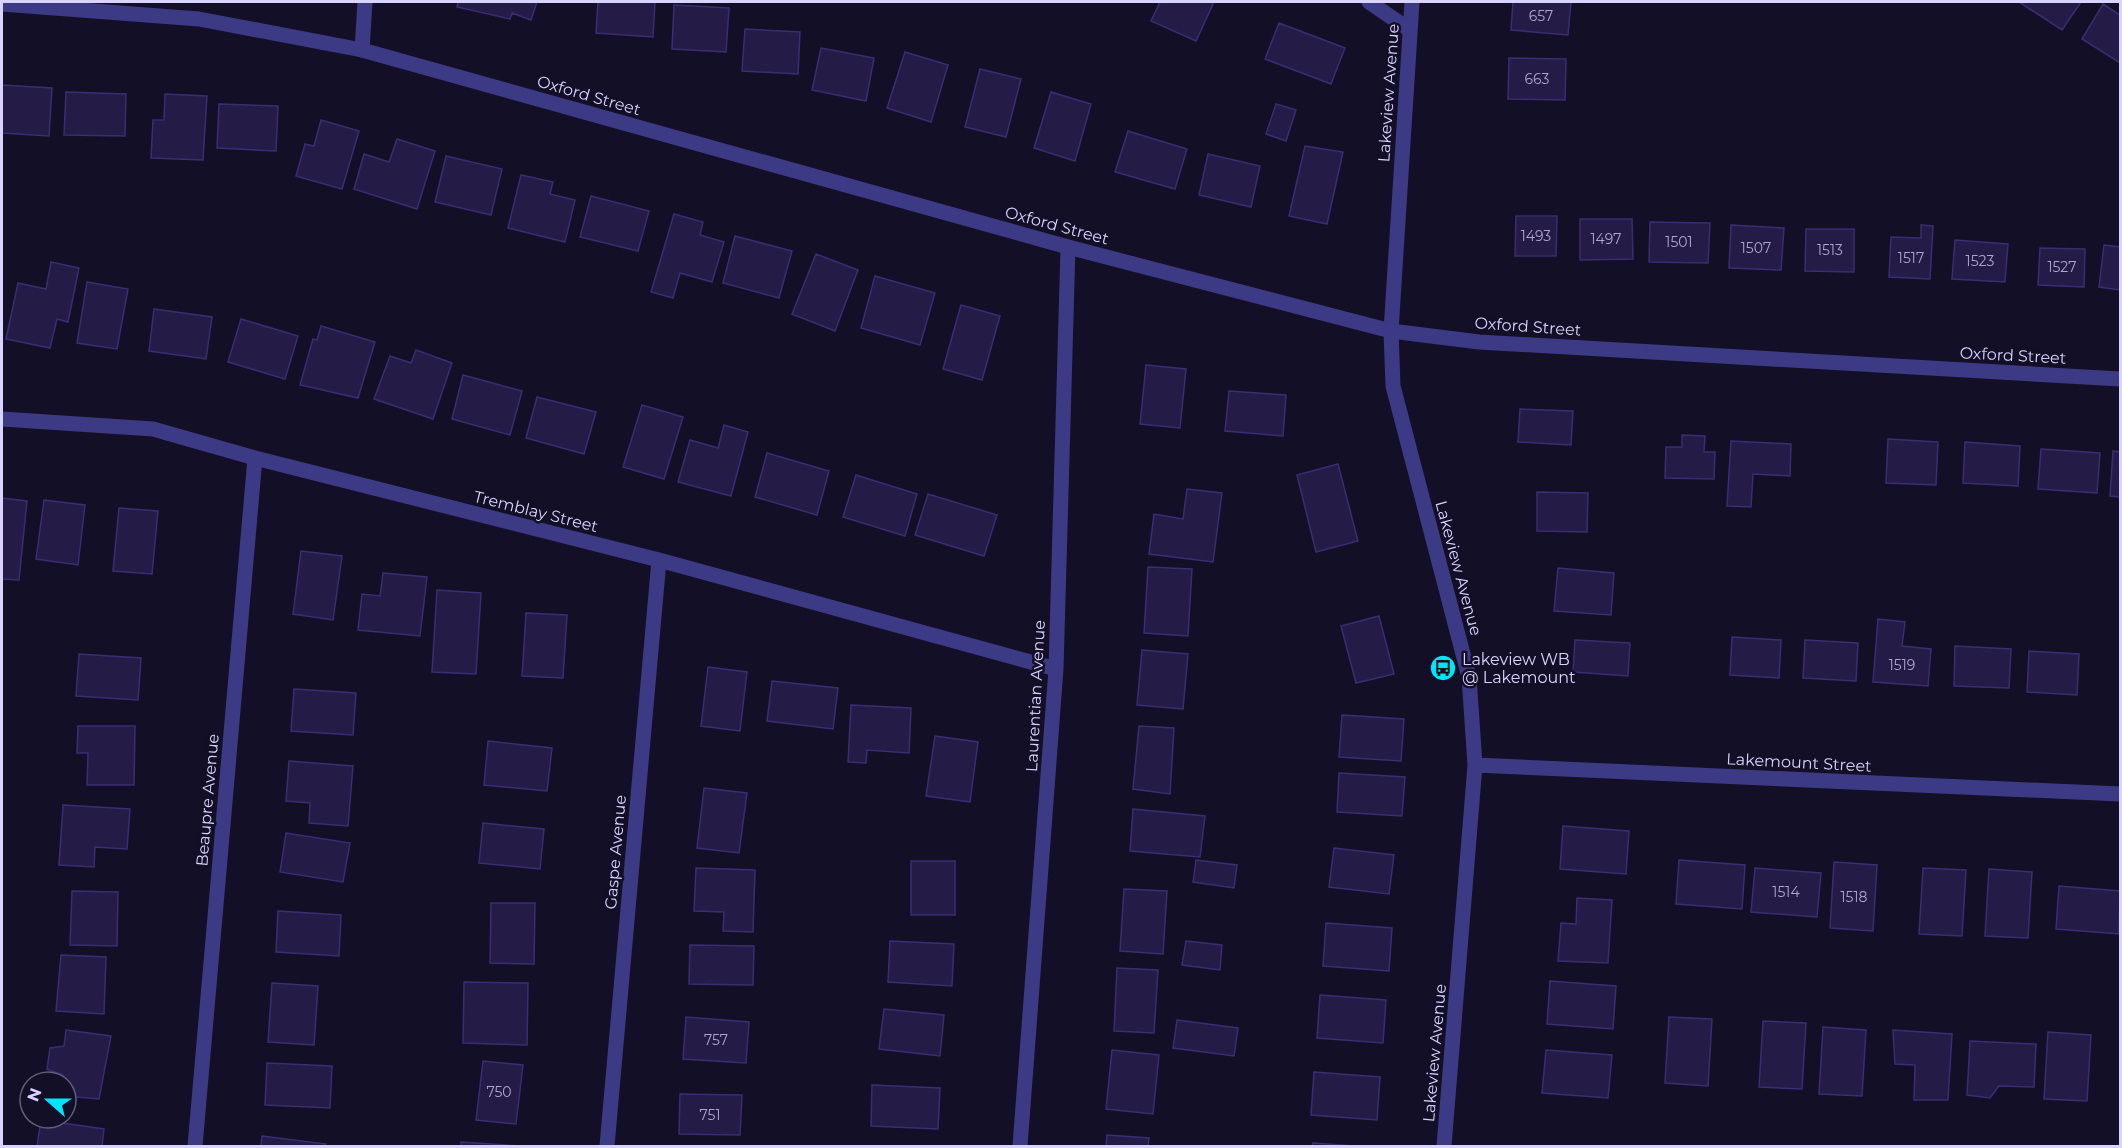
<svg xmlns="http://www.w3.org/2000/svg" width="2122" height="1148" viewBox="0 0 2122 1148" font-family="Montserrat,sans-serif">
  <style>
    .building { fill: #241b47; stroke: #3b2d73; stroke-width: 1.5 }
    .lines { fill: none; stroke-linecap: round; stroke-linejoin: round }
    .minor { stroke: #3d3a85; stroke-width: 15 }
    .tertiary { stroke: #3d3a85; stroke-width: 15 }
    .labels { text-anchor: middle; stroke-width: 5; stroke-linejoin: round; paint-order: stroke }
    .number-label { font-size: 14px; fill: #aca6d1 }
    .street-label { font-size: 16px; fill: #d9d4ff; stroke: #130f26 }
    .poi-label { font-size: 16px; fill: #d9d4ff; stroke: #130f26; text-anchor: start }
  </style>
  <rect width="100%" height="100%" fill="#130f26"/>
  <path class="building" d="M458 2H537L531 20 512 13 510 19 457 7Z
    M598 2H655L653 37 596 33Z
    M1160 2H1214L1196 41 1151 21Z
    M1513 2H1571L1568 35 1511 30Z
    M2019 2H2081L2062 30Z
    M2103 4 2120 15V63L2082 39Z
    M674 5 729 8 726 52 672 49Z
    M1279 23 1345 48 1331 84 1265 59Z
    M745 29 800 32 798 74 742 71Z
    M821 48 874 58 866 101 812 90Z
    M905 52 948 65 931 122 887 108Z
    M1509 58 1566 59 1565 100 1508 99Z
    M980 69 1021 79 1006 137 965 127Z
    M2 85 52 88 49 136 2 133Z
    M66 92 126 94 125 136 64 135Z
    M1051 92 1091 104 1075 161 1034 148Z
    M165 94 207 96 203 160 151 158 153 120H164Z
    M219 104 278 106 276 151 217 148Z
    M1276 104 1296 110 1286 141 1266 134Z
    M321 120 359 131 342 189 296 176 305 144 314 146Z
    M1128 131 1187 149 1175 189 1115 172Z
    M397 139 435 151 417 209 354 189 364 154 389 162Z
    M1305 146 1343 152 1327 224 1289 216Z
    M1208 154 1260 166 1251 207 1199 195Z
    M446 156 502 169 491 215 435 202Z
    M521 175 553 182 550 194 575 200 565 242 508 228Z
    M591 196 649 211 638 251 580 237Z
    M674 214 703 222 700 235 724 242 712 282 680 273 673 298 651 292Z
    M1516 216H1557L1556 256H1515Z
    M1580 219H1632L1633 259 1580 260Z
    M1650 222 1710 223 1708 263 1649 262Z
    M1731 225 1784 228 1781 270 1729 268Z
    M1921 225 1933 226 1930 279 1889 277 1891 237 1921 238Z
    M1806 229H1854V272L1805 271Z
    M735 236 792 251 779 298 723 283Z
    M1955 240 2008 244 2005 282 1952 279Z
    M2104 245 2120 247V290L2099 287Z
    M2040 248 2085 249 2084 287 2038 285Z
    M816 254 858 270 835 331 792 314Z
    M51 262 79 268 68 322 57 319 50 348 6 339 18 283 46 289Z
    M875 276 935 293 920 345 861 328Z
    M87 282 128 289 117 349 77 343Z
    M961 305 1000 316 982 380 943 369Z
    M154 309 212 317 206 359 149 351Z
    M241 319 298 336 285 379 228 362Z
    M321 326 375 342 358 398 300 385 313 339 317 340Z
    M416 350 452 363 433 419 374 399 390 356 411 363Z
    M1146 365 1186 369 1180 428 1140 424Z
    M463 375 522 391 510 435 452 419Z
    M1229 391 1286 395 1283 436 1225 431Z
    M537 397 596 412 584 454 526 438Z
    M642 405 683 417 664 479 623 467Z
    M1520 409 1573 411 1571 445 1518 442Z
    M724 425 748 432 731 496 678 482 690 440 718 448Z
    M1682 435 1705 436 1704 452H1715L1714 479 1665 478 1666 447H1682Z
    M1888 439 1938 442 1936 485 1886 483Z
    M1731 441 1791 444 1790 476 1753 474 1751 507 1727 506Z
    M1965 442 2020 446 2018 486 1963 483Z
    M2041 449 2100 453 2097 493 2038 489Z
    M2113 451 2120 452V497L2110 496Z
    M767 453 829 471 817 515 755 497Z
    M1338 464 1358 541 1316 552 1297 475Z
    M856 475 917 494 905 536 843 517Z
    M1187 489 1222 493 1213 562 1149 554 1154 514 1183 519Z
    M1537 492 1588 493 1587 532 1537 531Z
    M928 494 997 515 984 556 915 535Z
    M2 498 27 501 19 580 2 579Z
    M44 500 85 505 78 565 36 559Z
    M119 508 158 511 152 574 113 571Z
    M301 551 342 556 333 620 293 614Z
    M1148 567 1192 569 1188 636 1144 633Z
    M1558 568 1614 573 1611 615 1554 611Z
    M383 573 427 577 420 636 358 630 362 594 380 596Z
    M437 590 481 593 476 674 432 672Z
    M526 613 567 615 563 678 522 676Z
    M1379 616 1394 674 1356 683 1341 626Z
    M1878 619 1905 622 1902 646 1931 649 1928 686 1873 682Z
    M1732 637 1781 640 1779 678 1730 675Z
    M1575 640 1630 643 1628 676 1573 672Z
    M1805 640 1858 643 1856 681 1803 678Z
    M1955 646 2011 649 2009 688 1954 686Z
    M1142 650 1188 654 1183 709 1137 705Z
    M2029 651 2079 654 2077 695 2027 692Z
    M79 654 141 658 138 700 76 696Z
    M708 667 747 672 740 731 701 726Z
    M772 681 838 688 833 729 767 721Z
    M294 689 356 693 353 735 291 731Z
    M851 705 911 708 909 753 867 750 866 763 848 762Z
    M1342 715 1404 719 1401 761 1339 757Z
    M78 726H135L134 785H87L88 753H77Z
    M1139 726 1174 728 1170 794 1133 789Z
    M935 736 978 742 970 802 926 796Z
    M488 741 552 748 547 791 484 785Z
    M289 761 353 766 348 826 309 823 310 803 286 801Z
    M1339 773 1405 777 1402 816 1337 812Z
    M704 788 747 793 739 853 697 848Z
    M63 805 130 809 127 849 95 847 94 867 59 865Z
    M1133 809 1205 816 1200 857 1130 851Z
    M483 823 544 829 540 869 479 863Z
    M1563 826 1629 831 1626 874 1560 869Z
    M286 833 350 843 343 882 280 872Z
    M1334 848 1394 855 1389 894 1329 887Z
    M1196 860 1237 865 1234 888 1193 882Z
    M1679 860 1745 865 1742 909 1676 904Z
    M911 861H955V915H911Z
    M1834 862 1877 865 1873 931 1830 928Z
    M696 868 755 870 753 932 723 931 724 912 694 911Z
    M1755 868 1821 873 1817 917 1751 912Z
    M1923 868 1966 870 1962 936 1919 934Z
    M1989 869 2032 872 2028 938 1985 936Z
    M2059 886 2120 891 2119 934 2056 929Z
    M1124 889 1167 891 1163 954 1120 951Z
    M72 891 118 892 117 946 70 945Z
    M1577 898 1612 900 1608 963 1558 961 1561 923 1576 924Z
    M491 903H535L534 964 490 963Z
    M278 911 341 915 339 956 276 952Z
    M1326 923 1392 928 1389 971 1323 966Z
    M890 941 954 944 952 986 888 982Z
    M1186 941 1222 945 1220 970 1182 965Z
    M690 945 754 946 753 985 689 984Z
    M61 955 106 957 104 1014 56 1011Z
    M1117 968 1158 970 1154 1033 1114 1031Z
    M1550 981 1616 986 1613 1029 1547 1024Z
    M464 982 528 983 527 1045 463 1043Z
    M272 983 318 986 314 1045 268 1042Z
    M1320 995 1386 1000 1383 1043 1317 1038Z
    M884 1009 944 1015 940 1056 879 1049Z
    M686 1017 749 1022 746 1063 683 1059Z
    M1669 1017 1712 1019 1708 1086 1665 1083Z
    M1177 1020 1238 1028 1234 1056 1173 1048Z
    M1763 1021 1806 1023 1802 1089 1759 1087Z
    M1823 1027 1866 1030 1862 1096 1819 1094Z
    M66 1030 111 1036 99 1099 66 1096V1082H62L63 1075 47 1069 50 1048 64 1046Z
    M1893 1030 1952 1034 1948 1100H1914L1915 1065 1895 1064Z
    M2048 1032 2091 1035 2087 1101 2044 1099Z
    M1970 1041 2036 1044 2034 1087 1999 1086 1990 1098 1967 1095Z
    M1112 1050 1159 1055 1153 1114 1106 1109Z
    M1546 1050 1612 1055 1608 1098 1542 1093Z
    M483 1061 523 1065 516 1124 476 1120Z
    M267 1063 332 1066 330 1108 265 1105Z
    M1314 1072 1380 1077 1377 1120 1311 1115Z
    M872 1085 940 1088 938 1129 871 1126Z
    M680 1094 742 1095 740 1135 679 1134Z
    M41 1120 104 1129 102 1146H37Z
    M1107 1135 1149 1138 1148 1146H1106Z
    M262 1136 326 1144 325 1146H261Z
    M461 1142 521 1146H461Z
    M1313 1143 1354 1146H1312Z"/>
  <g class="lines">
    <path class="minor" d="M1369 2 1410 30
      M1412 2 1391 331 1393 386 1469 677 1475 765 1444 1146
      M362 50 365 2
      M2 419 153 429 255 458 659 560 1056 669
      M1475 765 2120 794
      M195 1146 255 458
      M607 1146 659 560
      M1020 1146 1056 669 1068 247"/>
    <path class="tertiary" d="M2 4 199 19 362 50 1068 247 1391 331 1479 342 2120 379"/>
  </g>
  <defs>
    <g id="bus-disc" transform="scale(1.35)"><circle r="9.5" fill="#00e5ff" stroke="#130f26"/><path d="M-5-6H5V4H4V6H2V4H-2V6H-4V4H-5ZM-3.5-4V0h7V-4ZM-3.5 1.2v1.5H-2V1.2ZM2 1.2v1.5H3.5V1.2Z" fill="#111"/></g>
  </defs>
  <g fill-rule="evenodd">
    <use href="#bus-disc" x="1443" y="668"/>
  </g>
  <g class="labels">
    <g class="number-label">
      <text x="1541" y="21">657</text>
      <text x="1537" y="84">663</text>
      <text x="1536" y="241">1493</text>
      <text x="1606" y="244">1497</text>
      <text x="1679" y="247">1501</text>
      <text x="1756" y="253">1507</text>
      <text x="1830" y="255">1513</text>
      <text x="1911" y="263">1517</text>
      <text x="1980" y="266">1523</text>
      <text x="2062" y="272">1527</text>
      <text x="1902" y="670">1519</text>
      <text x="1786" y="897">1514</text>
      <text x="1854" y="902">1518</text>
      <text x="716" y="1045">757</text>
      <text x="499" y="1097">750</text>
      <text x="710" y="1120">751</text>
    </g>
    <g class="street-label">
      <text transform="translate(1388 93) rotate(-86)" y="6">Lakeview Avenue</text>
      <text transform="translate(589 95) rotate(16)" y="6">Oxford Street</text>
      <text transform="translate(1057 225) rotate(15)" y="6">Oxford Street</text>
      <text transform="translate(1528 326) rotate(4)" y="6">Oxford Street</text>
      <text transform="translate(2013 355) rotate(3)" y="6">Oxford Street</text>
      <text transform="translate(536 511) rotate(14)" y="6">Tremblay Street</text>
      <text transform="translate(1459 568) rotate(75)" y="6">Lakeview Avenue</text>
      <text transform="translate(1035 696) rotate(-87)" y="6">Laurentian Avenue</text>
      <text transform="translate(1799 762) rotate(3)" y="6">Lakemount Street</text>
      <text transform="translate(207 800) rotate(-85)" y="6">Beaupre Avenue</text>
      <text transform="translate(615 852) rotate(-85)" y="6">Gaspe Avenue</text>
      <text transform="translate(1434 1053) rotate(-85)" y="6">Lakeview Avenue</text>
    </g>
    <g class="poi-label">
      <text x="1462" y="665">Lakeview WB<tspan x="1462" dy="18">@ Lakemount</tspan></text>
    </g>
  </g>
  <rect width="2122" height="1148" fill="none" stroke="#d9d4ff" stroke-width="6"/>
  <g transform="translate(48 1100) rotate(291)"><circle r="28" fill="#130f26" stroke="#625e7d" stroke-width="1.5"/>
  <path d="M0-4.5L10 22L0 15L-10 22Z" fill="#00e5ff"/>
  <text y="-9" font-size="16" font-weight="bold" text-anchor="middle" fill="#d9d4ff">N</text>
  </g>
</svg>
